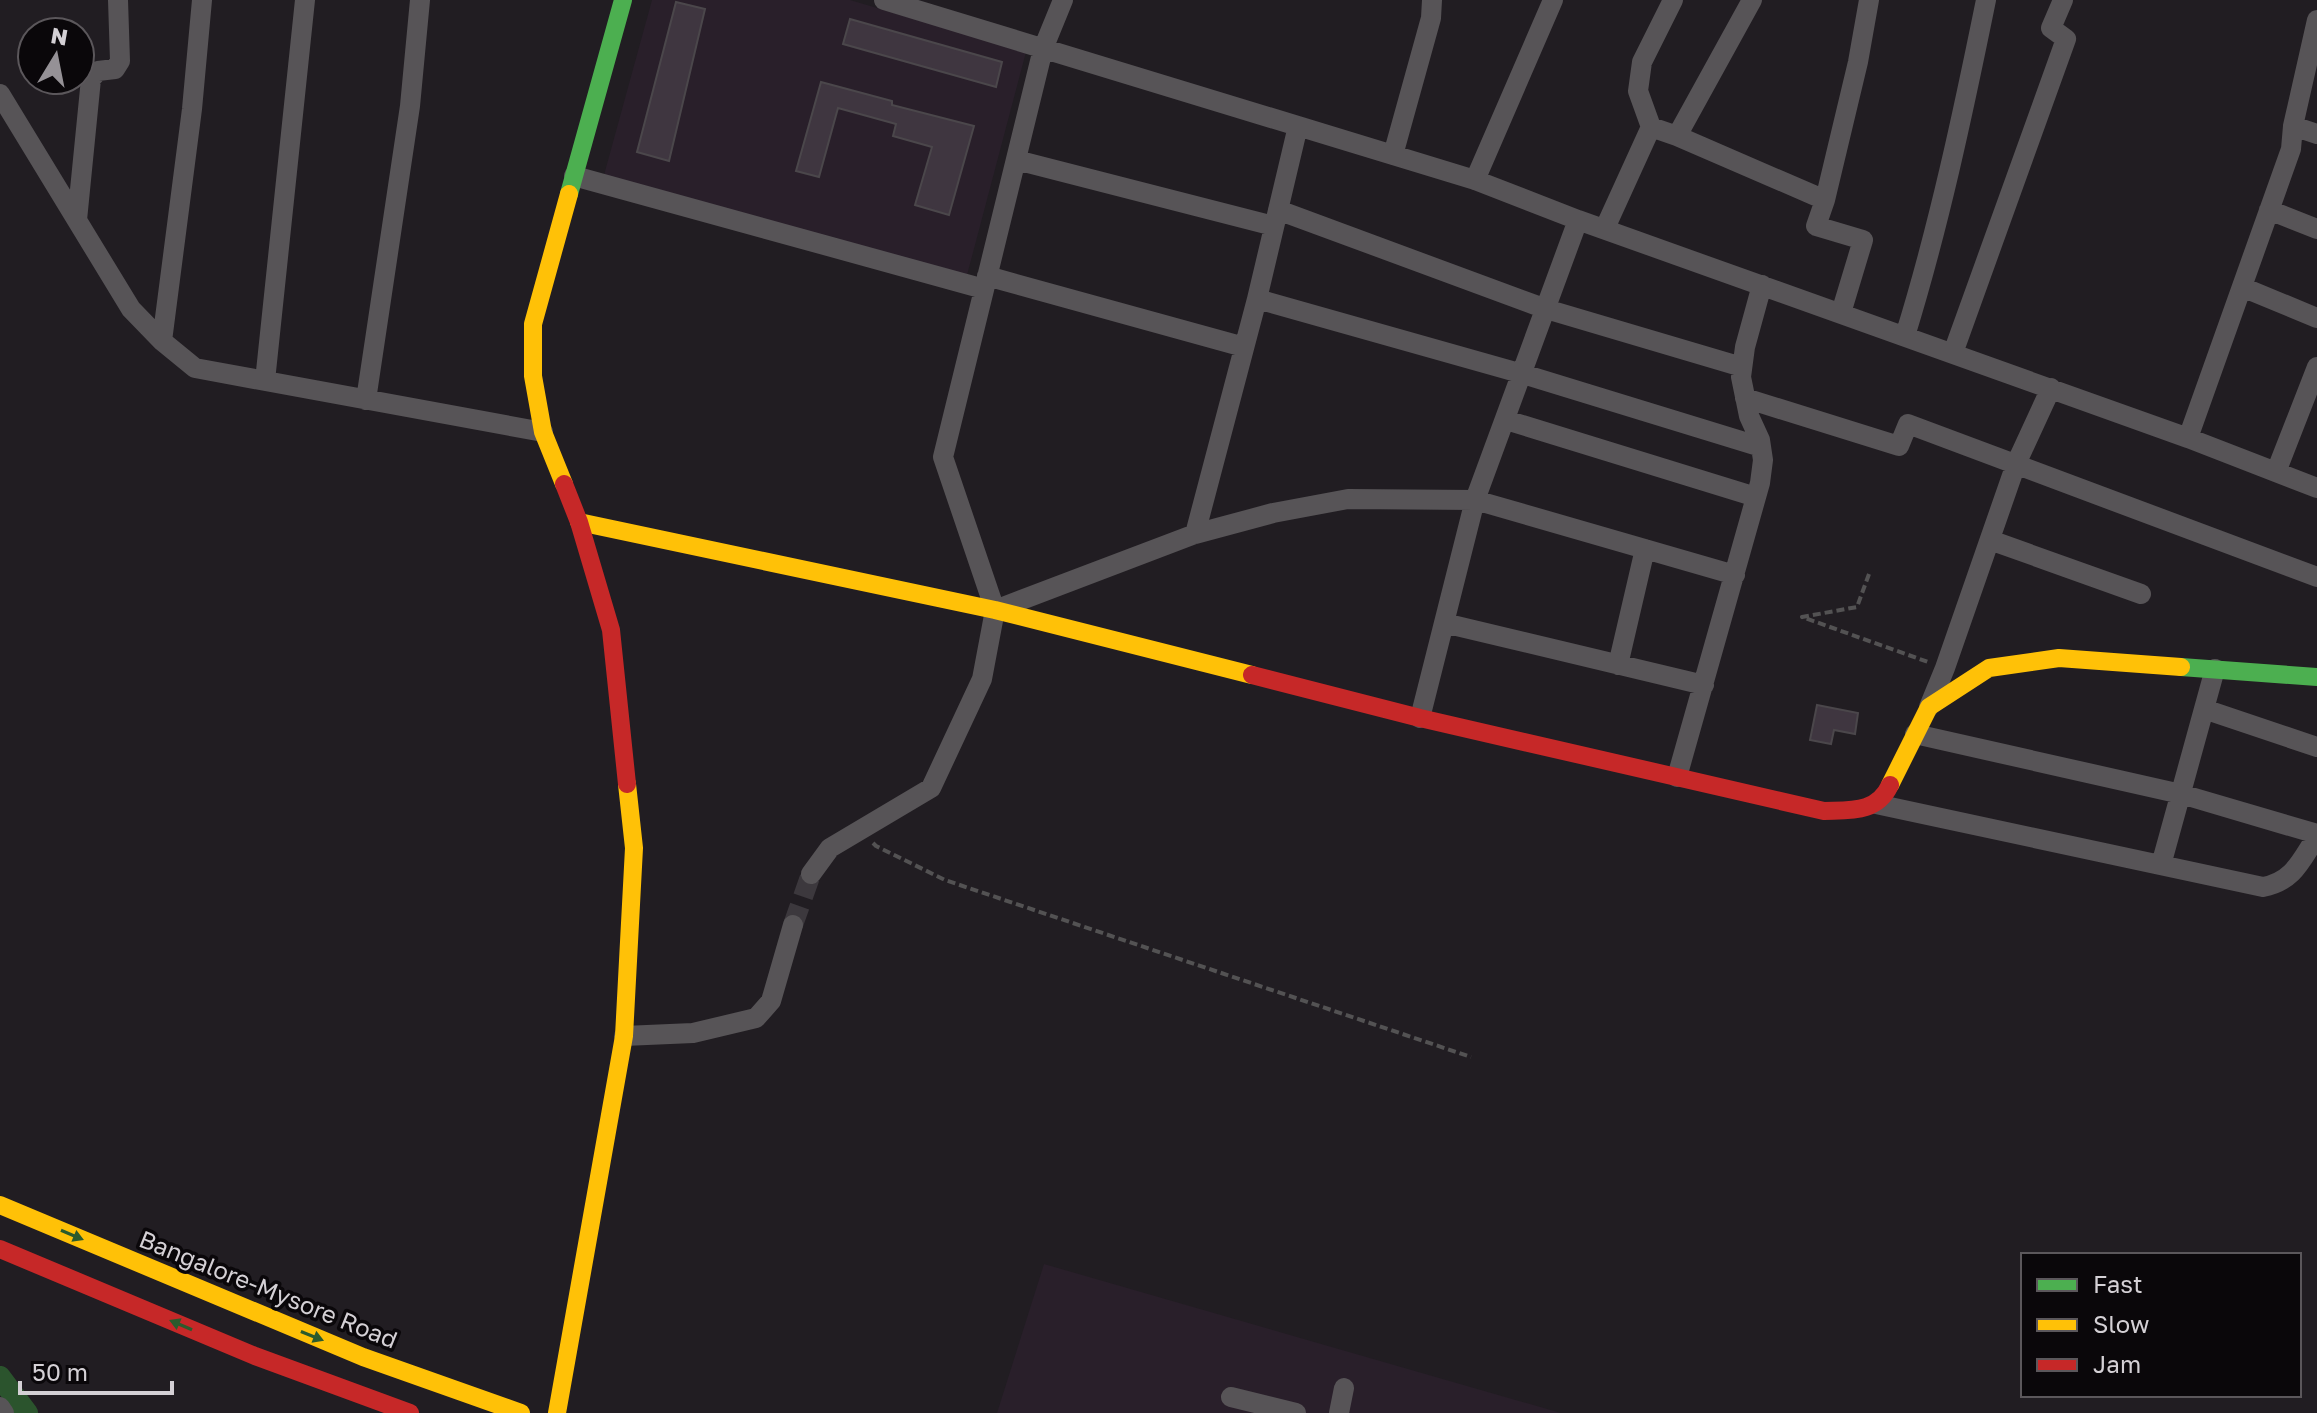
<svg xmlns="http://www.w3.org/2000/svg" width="2317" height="1413" viewBox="0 0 2317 1413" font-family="'Golos Text',sans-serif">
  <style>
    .built { fill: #291f2a }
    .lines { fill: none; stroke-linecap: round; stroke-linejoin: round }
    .canal { stroke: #2b542d; stroke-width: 22 }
    .building { fill: #3f3640; stroke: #4b474b; stroke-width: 2 }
    .street-tunnel { stroke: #3c383d; stroke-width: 20; stroke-dasharray: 20 10; stroke-linecap: butt }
    .path { stroke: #535253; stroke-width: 4; stroke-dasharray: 8 4; stroke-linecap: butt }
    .street { stroke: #575457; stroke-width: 20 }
    .fast { stroke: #4caf50; stroke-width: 18 }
    .slow { stroke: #ffc107; stroke-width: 18 }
    .jam { stroke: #c62828; stroke-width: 18 }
    .oneway { fill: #2b5b2d }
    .labels { text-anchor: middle; stroke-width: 7; stroke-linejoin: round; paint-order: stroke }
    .street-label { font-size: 24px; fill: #d4d0d5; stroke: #0a070a }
  </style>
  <rect width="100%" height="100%" fill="#211d22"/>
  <path class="built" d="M652 0H850L1026 52 966 279 604 175Z
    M1044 1264 1561 1413H997Z"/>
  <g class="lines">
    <path class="canal" d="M0 1377 27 1413"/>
  </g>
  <path class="building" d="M676 2 705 9 669 161 637 152Z
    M850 19 1002 62 996 87 843 44Z
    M821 82 892 101V105L974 126 949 215 915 205 932 147 893 136 896 124 838 108 819 177 796 171Z
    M1817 705 1858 713 1855 734 1834 730 1831 744 1810 740Z"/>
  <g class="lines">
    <path class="street-tunnel" d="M793 925 811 874"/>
    <path class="path" d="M1869 574 1857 607 1802 617 1928 662
      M873 843 876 846 945 880 1471 1057"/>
    <path class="street" d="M884 0 1475 180 1578 220 2188 438 2317 488
      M0 94 131 309 162 341 195 368 543 432
      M2293 126 2317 134
      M1651 127 1638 91 1642 62 1673 0
      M1677 136 1825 200 1816 226 1863 240 1841 313
      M1393 155 1431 18 1432 0
      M1016 160 1274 226
      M574 176 984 289
      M1475 180 1553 0
      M1825 200 1858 62 1869 0
      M1278 210 1546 309 1742 367
      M2269 210 2317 229
      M77 220 91 79 98 71 115 69 120 61 118 0
      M1605 228 1651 127 1677 136 1752 0
      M987 276 1244 347
      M2242 287 2317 318
      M1257 299 1523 374 1761 447
      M1905 336C1939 226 1963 113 1986 0
      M162 341 192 109 202 0
      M1953 353 2066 39 2051 28 2063 0
      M265 381 305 0
      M1745 398 1899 446 1908 424 2317 577
      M366 400 410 106 420 0
      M1506 420 1756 497
      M2188 438 2291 149 2293 126 2317 20
      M2276 472 2317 367
      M1195 534 1257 299 1298 126
      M1990 540 2141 594
      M995 610 1195 534 1273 513 1348 499 1475 500 1735 575
      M1444 623 1704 685
      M1618 665 1645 549
      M1929 707 1945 668 2016 464 2051 388
      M2204 709 2317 747
      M1420 718 1475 500 1578 220
      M1915 734 2181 794 2317 834
      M1677 777 1760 483 1763 460 1760 440 1749 416 1741 377 1745 347 1762 285
      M1876 804 2263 887C2294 881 2301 860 2317 836
      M2161 865 2215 669
      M811 874 830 848 931 788 982 679 995 610 943 457 1043 49 1063 0
      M624 1036 693 1033 756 1018 771 1001 793 925
      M1231 1397 1296 1413
      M0 1407 4 1413
      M1339 1413 1344 1388"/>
    <path class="fast" d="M569 194 623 0
      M2181 667 2317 677"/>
    <path class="slow" d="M564 484 543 432 533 376V324L569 194
      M579 522 995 610 1252 675
      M1890 785 1929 707 1989 668 2059 658 2181 667
      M0 1205 363 1357 521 1413
      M557 1413 624 1036 634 848 627 784"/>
    <path class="jam" d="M564 484 579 522 611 630 627 784
      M1252 675 1420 718 1824 811C1851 810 1877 813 1890 785
      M0 1249 255 1356 410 1413"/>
  </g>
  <defs><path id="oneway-solid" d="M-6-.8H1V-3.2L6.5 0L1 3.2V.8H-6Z" transform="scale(2)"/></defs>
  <g class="oneway">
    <use href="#oneway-solid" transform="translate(72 1235) rotate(23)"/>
    <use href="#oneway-solid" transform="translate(181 1325) rotate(-157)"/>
    <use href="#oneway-solid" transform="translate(312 1336) rotate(22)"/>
  </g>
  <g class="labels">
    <g class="street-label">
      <text transform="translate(268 1290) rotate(22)" y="8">Bangalore-Mysore Road</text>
    </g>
  </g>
  <rect x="2021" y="1253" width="280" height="144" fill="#0a070a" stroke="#5b575b" stroke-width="2"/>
  <rect x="2037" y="1279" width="40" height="12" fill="#4caf50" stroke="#5b575b" stroke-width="2"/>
  <text x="2093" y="1293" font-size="24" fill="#d4d0d5">Fast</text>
  <rect x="2037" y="1319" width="40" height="12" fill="#ffc107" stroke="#5b575b" stroke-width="2"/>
  <text x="2093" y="1333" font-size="24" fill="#d4d0d5">Slow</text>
  <rect x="2037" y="1359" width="40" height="12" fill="#c62828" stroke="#5b575b" stroke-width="2"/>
  <text x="2093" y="1373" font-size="24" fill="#d4d0d5">Jam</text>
  <g transform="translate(56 56) rotate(10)"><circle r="38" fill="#0a070a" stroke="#5b575b" stroke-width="2"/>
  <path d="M0-6L14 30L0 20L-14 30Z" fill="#959196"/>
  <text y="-12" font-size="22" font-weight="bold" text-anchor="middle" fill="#d4d0d5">N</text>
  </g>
  <path d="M20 1381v12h152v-12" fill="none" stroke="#d4d0d5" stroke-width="4"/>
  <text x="32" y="1381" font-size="24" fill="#d4d0d5" stroke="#0a070a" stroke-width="6" paint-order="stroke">50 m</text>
</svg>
